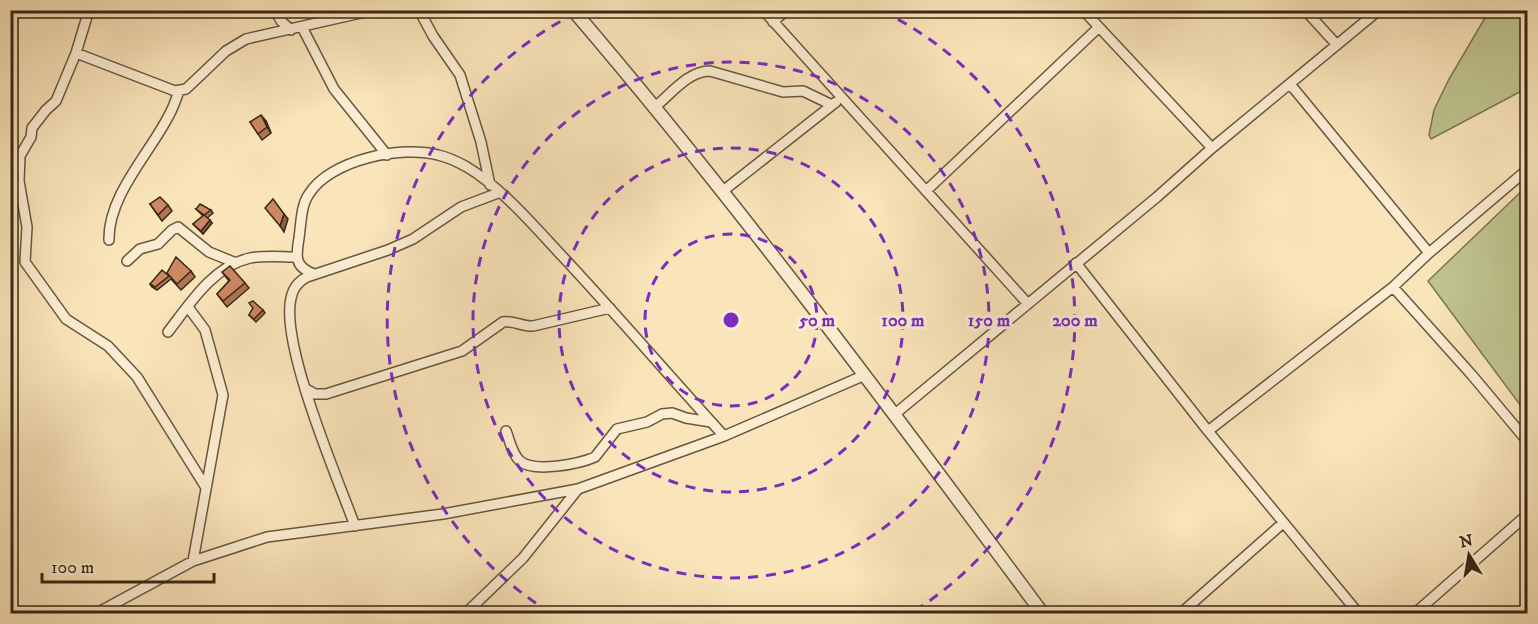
<svg xmlns="http://www.w3.org/2000/svg" width="1538" height="624" viewBox="0 0 1538 624" font-family="'IM FELL DW Pica',serif">
  <style>
    .green { fill: #bfc48f; stroke: #7c7652; stroke-width: 1.5 }
    .lines { fill: none; stroke-linecap: round; stroke-linejoin: round }
    .minor-casing { stroke: #68573e; stroke-width: 12 }
    .tertiary-casing { stroke: #68573e; stroke-width: 15 }
    .minor { stroke: #fcedd2; stroke-width: 9 }
    .tertiary { stroke: #fcedd2; stroke-width: 12 }
    .wall { fill: #af7455; stroke: #382814; stroke-width: 1.5 }
    .shaded-wall { fill: #8f5e45; stroke: #382814; stroke-width: 1.5 }
    .building { fill: #cc8763; stroke: #382814; stroke-width: 1.5 }
    .ring { fill: none; stroke: #7b2cbf; stroke-width: 3; stroke-dasharray: 10 8 }
    .centre { fill: #7b2cbf; stroke: #fcedd2; stroke-width: 3 }
    .ring-label { font-size: 18px; text-anchor: middle; font-weight: bold; fill: #7b2cbf; stroke: #fcedd2; stroke-width: 6; stroke-linejoin: round; paint-order: stroke }
  </style>
  <rect width="100%" height="100%" fill="#fae4ba"/>
  <filter id="stains"><feTurbulence type="fractalNoise" baseFrequency=".00333" numOctaves="4"/><feColorMatrix values="0 0 0 0 .2 0 0 0 0 .09 0 0 0 0 .02 0 0 0 .5 -.17"/></filter>
  <radialGradient id="worn" r=".72"><stop offset=".6" stop-color="#630" stop-opacity="0"/><stop offset="1" stop-color="#630" stop-opacity=".3"/></radialGradient>
  <path class="green" d="M1489 11H1527V88L1431 139 1429 135 1434 110 1449 79Z
    M1527 186V414L1428 281Z"/>
  <g class="lines">
    <g class="minor-casing">
      <path id="minor" d="M89 10 76 53 56 101 46 110 32 128 31 137 20 156 19 181 27 227 25 262 66 319 108 346 137 377 205 486
        M275 10 281 21 291 30
        M419 10 433 36 460 75 481 142 490 185
        M763 10 1028 304
        M1083 10 1212 148
        M1305 10 1337 45
        M773 22 786 10
        M302 27 334 89 387 155
        M76 53 175 91 186 89 226 51 246 39 374 10
        M1290 84 1429 253
        M655 107C671 94 688 71 710 71L783 92 803 91 832 105
        M723 191 836 102
        M926 191 1098 28
        M109 240C108 196 149 154 168 117 173 109 176 99 179 91
        M127 261 140 249 158 244 172 230 178 227 209 252 236 263
        M1076 263 1208 431 1359 614
        M314 274C294 267 296 256 299 238 301 224 301 205 309 194 330 160 401 145 438 155 447 157 458 162 467 167 503 189 534 226 563 257 618 316 670 377 724 436
        M1393 287 1471 374 1528 442
        M188 307 205 330 223 395 193 561
        M168 332C189 305 213 266 250 258 265 255 282 257 297 257
        M306 389 315 394H326L462 351 503 322C513 320 523 327 533 326L610 308
        M895 414 1157 197 1212 148 1379 10
        M506 431C510 441 512 454 520 461 534 473 579 464 595 457L617 429 647 422 662 414 672 413 686 418 711 422
        M1208 431 1393 287 1429 253 1528 169
        M355 526C337 477 280 344 291 298 293 288 299 281 307 277L388 250 413 239 461 207 498 193
        M95 614 193 561 267 537 443 514 578 489 724 436 865 375
        M465 614 523 558 578 489
        M1180 614 1283 523
        M1414 614 1528 514"/>
    </g>
    <g class="tertiary-casing">
      <path id="tertiary" d="M573 10C739 204 891 409 1043 614"/>
    </g>
    <use href="#minor" class="minor"/>
    <use href="#tertiary" class="tertiary"/>
  </g>
  <path class="wall" d="M266 121 271 133 262 140 250 122Z
    M150 204 168 205 172 211 162 221Z
    M196 209 211 210 213 213 207 218 212 223 203 234 193 224 203 216Z
    M191 271 195 277 181 290 171 279 157 290 152 287 150 284 169 276Z
    M222 272 245 283 249 288 227 307 217 294 229 281Z
    M253 308 263 310 265 313 256 322 249 315Z"/>
  <path class="shaded-wall" d="M261 115 266 121 271 133 267 127Z
    M284 214 288 219 284 232 280 226Z
    M210 220 212 223 203 234 201 231Z"/>
  <path class="building" d="M261 115 267 127 258 134 250 122Z
    M160 197 168 205 158 215 150 204Z
    M273 199 284 214 280 226 265 208Z
    M200 204 211 210 204 215 196 209Z
    M204 215 210 220 201 231 193 224Z
    M176 257 191 271 177 284 167 273Z
    M230 266 245 283 223 301 217 294 230 280 222 272Z
    M162 270 169 276 155 287 150 284Z
    M253 301 263 310 254 319 249 315 253 308 249 303Z"/>
  <g class="ring">
    <circle cx="731" cy="320" r="86"/>
    <circle cx="731" cy="320" r="172"/>
    <circle cx="731" cy="320" r="258"/>
    <path d="M551 613A344 344 0 0 1 580 11M882 11A344 344 0 0 1 911 613"/>
  </g>
  <circle cx="731" cy="320" r="9" class="centre"/>
  <g class="ring-label">
    <text x="817" y="326">50 m</text>
    <text x="903" y="326">100 m</text>
    <text x="989" y="326">150 m</text>
    <text x="1075" y="326">200 m</text>
  </g>
  <rect width="1538" height="624" fill="none" stroke="#fae4ba" stroke-width="36"/>
  <rect x="12" y="12" width="1514" height="600" fill="none" stroke="#382814" stroke-width="3"/>
  <rect x="18" y="18" width="1502" height="588" fill="none" stroke="#382814" stroke-width="1.5"/>
  <g transform="translate(1469 555) rotate(349)" stroke="#fcedd2" stroke-width="4.5" paint-order="stroke">
  <path d="M0-4.5L10 22L0 15L-10 22Z" fill="#382814"/>
  <text y="-9" font-size="16" font-weight="bold" text-anchor="middle" fill="#382814">N</text>
  </g>
  <path d="M42 573v9h172v-9" fill="none" stroke="#382814" stroke-width="3"/>
  <text x="51" y="573" font-size="18" fill="#382814" stroke="#fcedd2" stroke-width="4.5" paint-order="stroke">100 m</text>
  <rect width="100%" height="100%" filter="url(#stains)"/>
  <rect width="100%" height="100%" fill="url(#worn)"/>
</svg>
